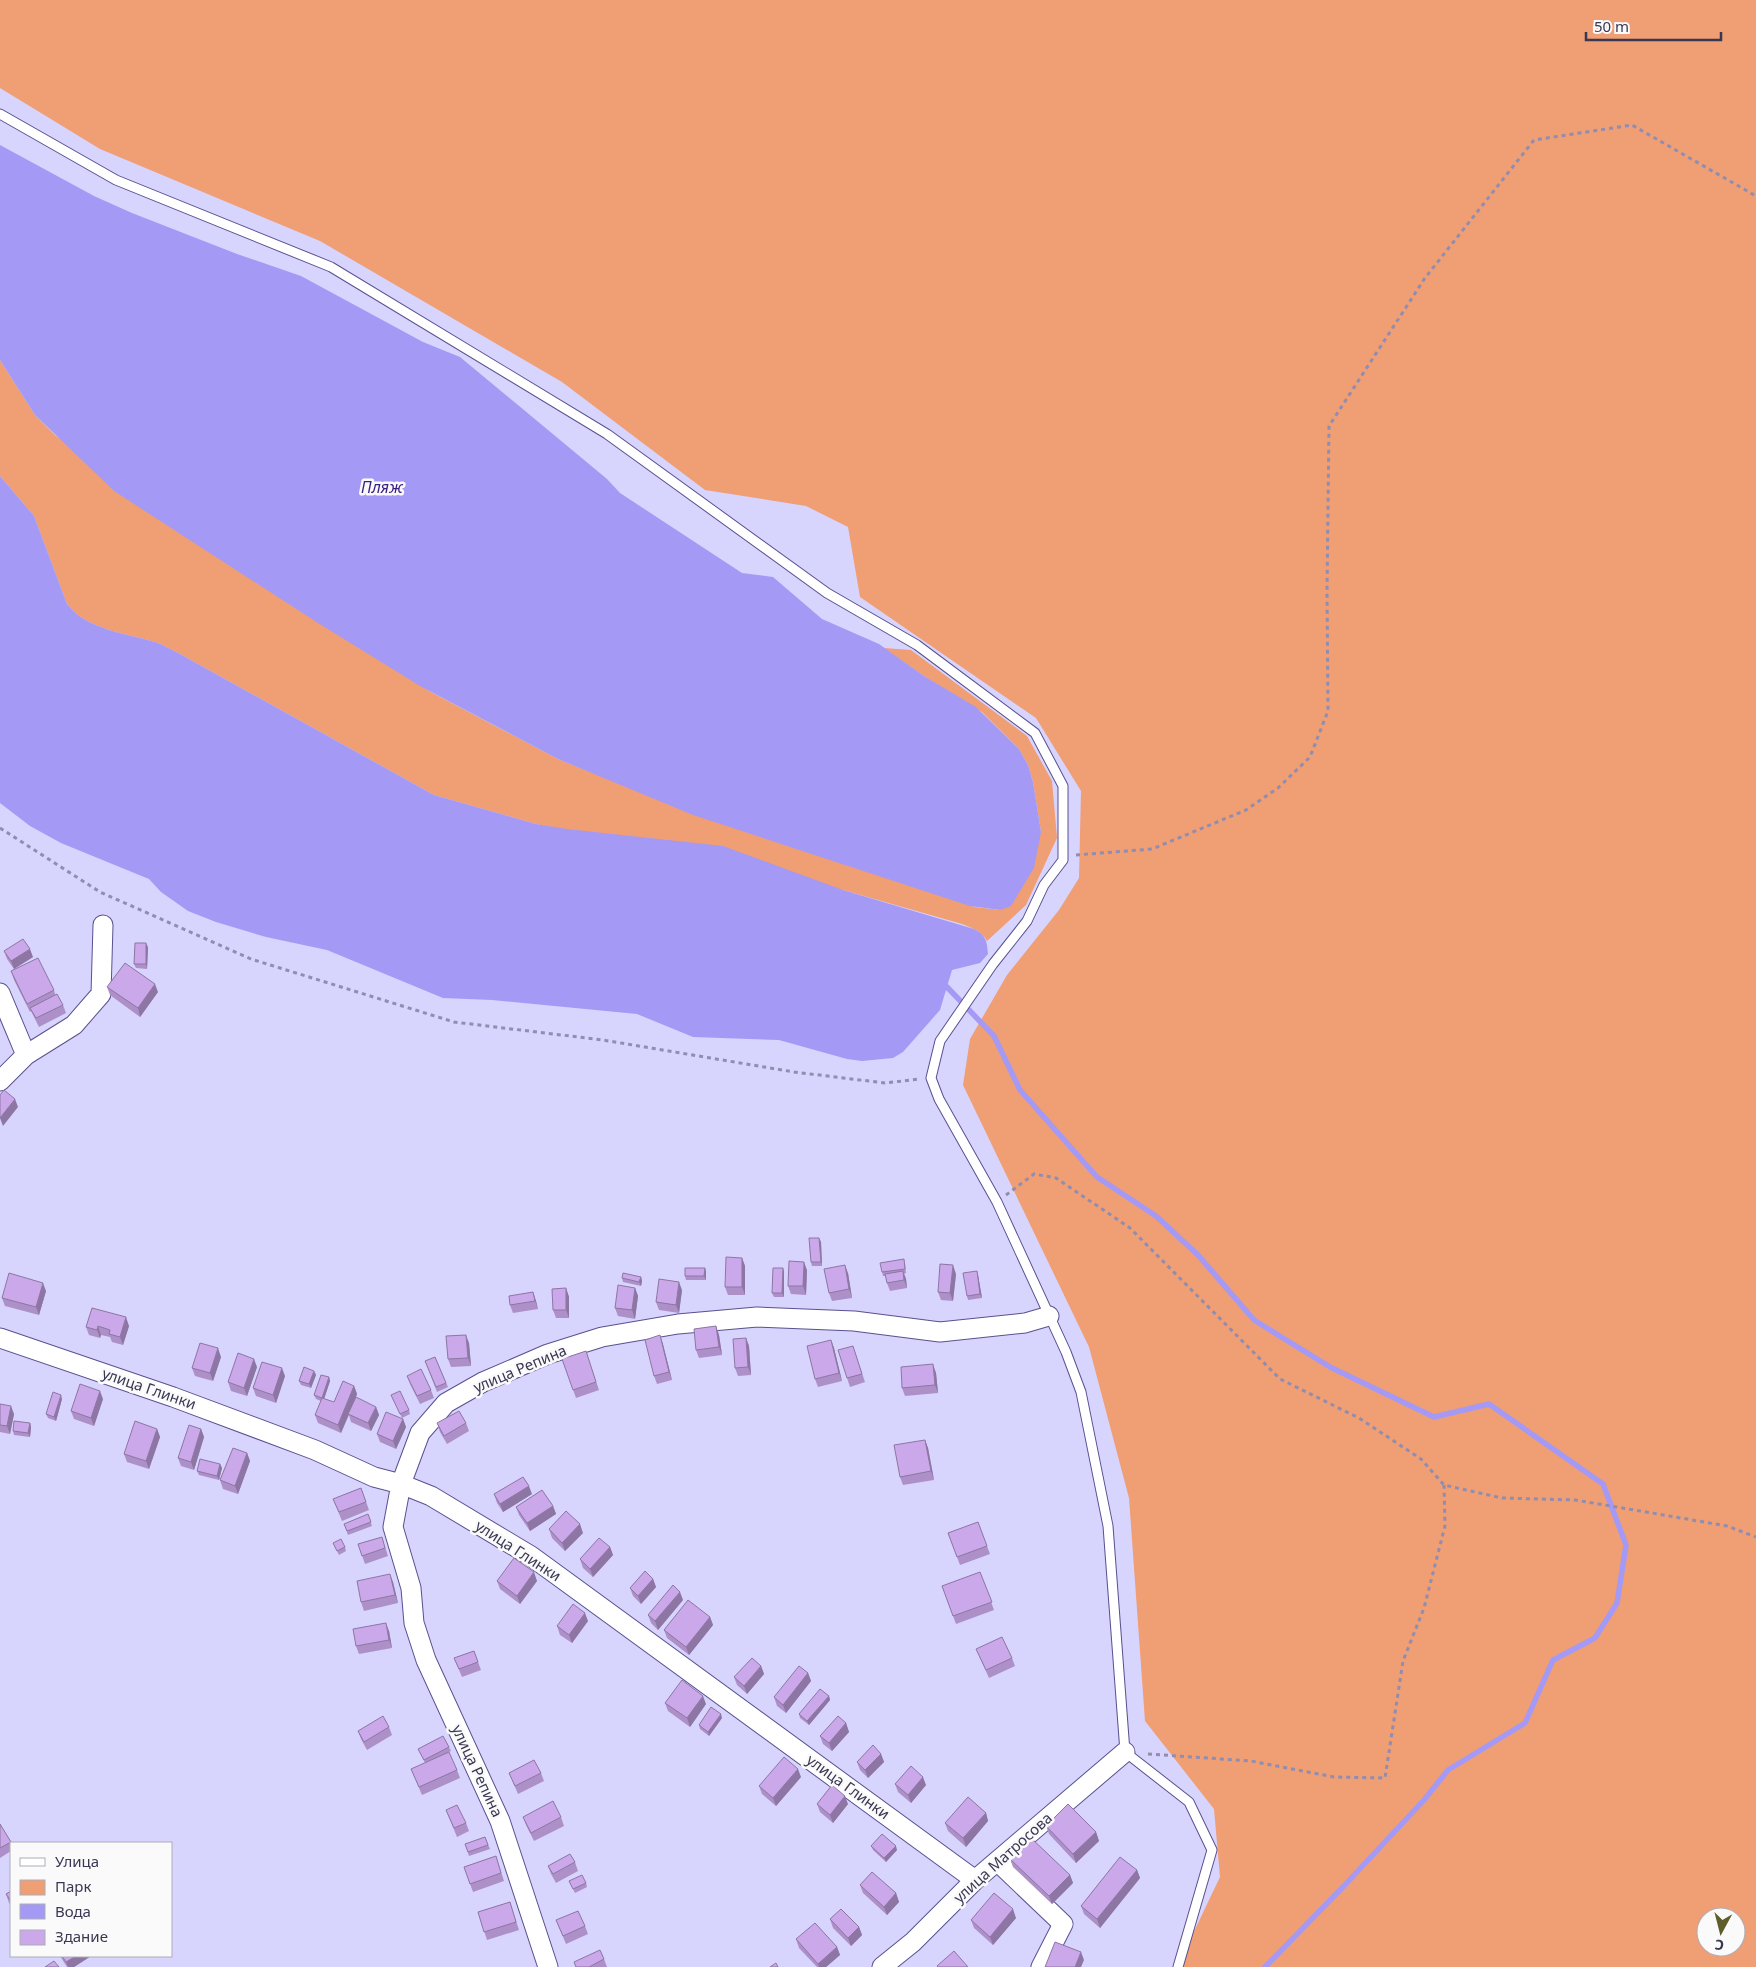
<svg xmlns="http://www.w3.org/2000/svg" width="1756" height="1967" viewBox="0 0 1756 1967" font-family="'Noto Sans',sans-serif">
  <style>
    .green { fill: #f09e73; fill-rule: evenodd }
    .water { fill: #a49af5 }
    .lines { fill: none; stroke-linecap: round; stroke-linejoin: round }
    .stream { stroke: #a49af5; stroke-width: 5.5 }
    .service-casing { stroke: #59518e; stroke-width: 11 }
    .minor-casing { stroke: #59518e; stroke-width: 21 }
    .path { stroke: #908db1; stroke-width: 3; stroke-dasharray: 4 4; stroke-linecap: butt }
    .service { stroke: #fff; stroke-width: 9 }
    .minor { stroke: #fff; stroke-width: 19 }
    .wall { fill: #ae90c8 }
    .shaded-wall { fill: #8d76a3 }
    .building { fill: #caa8e9; stroke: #8d76a3 }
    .labels { text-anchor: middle; stroke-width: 5; stroke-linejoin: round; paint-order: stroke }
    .street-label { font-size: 15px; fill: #3a3753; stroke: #fafafa }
    .water-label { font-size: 16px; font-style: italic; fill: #3c1f86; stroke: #fafafa }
  </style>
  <rect width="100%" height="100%" fill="#d7d4fe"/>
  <path class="green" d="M0 0H1756V1967H1177L1220 1877 1214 1809 1145 1721 1129 1498 1089 1347 963 1085 970 1039 1007 975 1059 910 1079 878 1081 791 1036 718 860 597 848 527 806 506 705 490 562 382 320 241 100 149 0 88ZM1706 1917H1736V1947H1706Z
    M0 360 35 415 56 436 431 692 558 759 598 775 975 907 1000 910 1041 832 1033 782 1028 765 1019 749 982 712 924 676 884 648 911 650 1027 736 1052 781 1057 838 1026 905 987 941C982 931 972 928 962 924L843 890 536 824 434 795 180 654C172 650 164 645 155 642 126 633 87 630 67 604L34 516 0 476Z"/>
  <path class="water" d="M0 145 94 196 132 213 237 254 301 276 423 342 460 357 607 479 620 493 742 573 773 577 822 619 879 644 924 676 976 707 1019 749 1028 765 1033 782 1041 832 1034 868 1011 906 1000 910 970 906 693 815 558 759 420 686 318 623 114 491 35 415 0 360Z
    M0 476 34 516 67 604C87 630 126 633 155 642 164 645 172 650 180 654L434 795 536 824 567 829 723 846 843 890 974 929C986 935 987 941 988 954L980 963 952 970 940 1010 903 1052 893 1058 862 1061 847 1059 779 1040 693 1037 637 1014 492 1000 443 998 327 950 266 937 216 922 188 911 161 892 149 879 61 843 30 826 0 803Z"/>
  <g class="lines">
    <path class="stream" d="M947 987 994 1036 1020 1090 1097 1177 1156 1216 1198 1255 1254 1320 1330 1367 1434 1417 1489 1404 1603 1484 1626 1545 1617 1603 1595 1638 1553 1660 1525 1723 1448 1770 1424 1800 1342 1888 1265 1967"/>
    <g class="service-casing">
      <path id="service" d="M0 114 116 180 331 267 607 434 827 593 917 645 1035 733 1063 786V860L1044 885 1027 921 993 964 940 1041 931 1078 939 1099 997 1202 1066 1352 1081 1392 1108 1526 1125 1752 1189 1802 1212 1850 1178 1967"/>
    </g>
    <g class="minor-casing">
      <path id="minor" d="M0 993 26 1055
        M0 1081 26 1055 74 1025 101 994 103 925
        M0 1338 173 1397 315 1450 374 1477 401 1484 431 1496 531 1556 975 1880
        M997 1861 1063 1924 1041 1967
        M548 1967 500 1821 426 1660 414 1623 411 1588 393 1527 401 1484 420 1433 446 1403 483 1382 548 1354 602 1337 678 1324 757 1317 854 1321 940 1332 1025 1323 1049 1316
        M882 1967 913 1942 975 1880 1125 1752"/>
    </g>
    <path class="path" d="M0 828 100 892 251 959 454 1022 603 1040 794 1072 885 1083 920 1079
      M1076 855 1152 849 1246 810 1278 788 1310 757 1328 711 1327 591 1329 426 1425 278 1534 140 1632 125 1756 196
      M1006 1195 1034 1174 1056 1178 1130 1228 1280 1379 1359 1418 1421 1459 1444 1485 1502 1498 1575 1500 1652 1513 1727 1526 1756 1537
      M1148 1754 1251 1761 1334 1777 1385 1778 1403 1661 1424 1608 1445 1526 1444 1485"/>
    <use href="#service" class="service"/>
    <use href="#minor" class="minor"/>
  </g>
  <path class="wall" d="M148 947 147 969 136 968 134 964Z
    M4 951 33 957 14 969 7 959Z
    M11 971 54 990 55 994 63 1005 66 1013 39 1027 31 1011 30 1012 14 980Z
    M107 987 158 992 140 1017 110 995Z
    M819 1238 821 1242 822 1266H812L811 1262Z
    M742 1258 745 1266V1295H728L725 1287Z
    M905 1263 906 1273 904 1274 906 1279 907 1288 890 1291 887 1283 886 1276H883L882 1272Z
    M705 1268 706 1272V1280H686L685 1276Z
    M783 1268 784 1272V1297H774L772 1293Z
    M807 1270 806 1295 791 1294 788 1286Z
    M977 1271 978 1275 982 1298 968 1300 967 1296Z
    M848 1273 852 1298 832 1301 829 1293Z
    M956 1274 953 1301 941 1300 938 1292Z
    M641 1277 642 1281 641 1286 623 1282 622 1278Z
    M566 1288 569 1297V1318H556L553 1310Z
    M635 1288 638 1296 635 1319 618 1316 615 1308Z
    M682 1290 679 1313 659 1310 656 1302Z
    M46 1291 39 1315 5 1306 2 1298Z
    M533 1292 536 1301 538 1309 513 1313 510 1305Z
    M129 1326 123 1345 112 1342 110 1337 101 1335 100 1338 89 1335 86 1327Z
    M716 1326 719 1335 722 1355 699 1358 696 1350Z
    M660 1335 672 1380 657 1384 654 1376Z
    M746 1338 749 1346 751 1375 738 1376 735 1368Z
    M831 1340 834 1348 842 1381 818 1387 815 1379Z
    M469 1343 471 1366 451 1367 448 1359Z
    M853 1346 865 1382 850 1387 847 1378Z
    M586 1351 599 1390 576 1398 562 1359Z
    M221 1357 213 1381 195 1376 192 1368Z
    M435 1357 448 1387 437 1392 425 1361Z
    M257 1367 247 1396 231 1391 228 1382Z
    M314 1371 316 1375 311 1388 301 1385 299 1381Z
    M936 1373 938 1393 905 1396 902 1388Z
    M285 1376 276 1403 256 1396 253 1388Z
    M407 1376 431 1390 434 1398 420 1404 410 1384Z
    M329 1377 330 1381 324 1399 334 1402 354 1386 357 1394 353 1405 376 1407 379 1415 371 1431 351 1422 349 1415 341 1433 318 1423 315 1415 321 1401 316 1399 314 1395Z
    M391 1395 409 1410 410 1414 402 1418Z
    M62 1399 56 1421 48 1418 46 1414Z
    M103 1399 94 1426 74 1419 71 1411Z
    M0 1404 14 1414 10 1434 0 1432Z
    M403 1419 406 1427 396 1449 380 1442 377 1434Z
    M30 1423 31 1427 30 1437 14 1435 13 1431Z
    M437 1423H466L469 1431 447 1444 440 1432Z
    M157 1429 160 1437 149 1469 127 1462 124 1454Z
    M201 1429 204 1437 194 1470 181 1466 178 1458Z
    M925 1440 928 1448 934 1480 903 1485 900 1477Z
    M247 1453 250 1461 238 1494 223 1489 220 1480Z
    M220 1464 222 1468 219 1480 199 1475 197 1471Z
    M361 1488 369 1510 342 1521 333 1499Z
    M494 1494H532L503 1512 497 1503Z
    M553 1506 556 1514 530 1531 519 1515 516 1507Z
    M368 1514 372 1526 348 1535 344 1524Z
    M978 1522 990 1554 960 1565 948 1533Z
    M549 1529 583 1533 565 1551 552 1538Z
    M382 1537 388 1556 365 1564 358 1544Z
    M333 1543 345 1547 346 1551 339 1555Z
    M610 1547 613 1555 593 1577 583 1568 580 1559Z
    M980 1572 994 1610 956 1624 942 1586Z
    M653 1579 656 1587 641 1604 633 1596 630 1588Z
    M497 1581H537L520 1604 500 1589Z
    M393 1582 398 1603 364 1611 361 1602Z
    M683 1600 658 1630 651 1623 648 1615Z
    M710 1617 713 1625 689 1655 667 1638 664 1630Z
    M588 1621 572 1643 560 1635 557 1626Z
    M389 1631 392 1648 359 1654 356 1646Z
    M976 1649 1012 1658 1015 1666 989 1678Z
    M474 1651 481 1670 462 1677 454 1658Z
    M761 1666 764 1674 747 1694 737 1685 734 1677Z
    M808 1673 811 1681 786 1713 777 1706 774 1697Z
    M829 1696 830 1700 809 1725 800 1718 799 1714Z
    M665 1703 706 1704 690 1727 668 1711Z
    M722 1718 709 1736 700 1729 699 1725Z
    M846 1723 849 1732 832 1751 823 1744 820 1736Z
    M389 1727 392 1735 367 1750 361 1739 358 1731Z
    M449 1747 451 1751 447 1753 457 1770 460 1778 422 1795 411 1769 425 1763 418 1749Z
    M881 1754 884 1762 868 1778 860 1770 857 1762Z
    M509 1773H541L544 1781 518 1794Z
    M801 1777 776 1806 762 1794 759 1786Z
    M895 1784 926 1785 911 1803 898 1792Z
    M817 1804H848L833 1823 820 1812Z
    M446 1810 466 1823 469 1831 457 1837Z
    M986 1813 988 1821 966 1847 948 1831 945 1823Z
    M523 1817H561L564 1826 534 1841 526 1825Z
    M0 1824 11 1843V1851L0 1858Z
    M1046 1826 1096 1832 1099 1841 1076 1863 1049 1834Z
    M485 1837 490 1849 469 1856 465 1844Z
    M871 1846 897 1850 886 1862 873 1850Z
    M496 1856 504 1881 473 1892 464 1867Z
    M1010 1859 1070 1875 1073 1883 1052 1904 1013 1867Z
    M575 1862 578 1871 556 1883 551 1874 548 1866Z
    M1137 1870 1140 1878 1100 1928 1084 1914 1081 1906Z
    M569 1881 586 1883 587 1887 575 1893Z
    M860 1885 896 1893 899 1902 887 1915 863 1893Z
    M11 1891V1906L9 1903 6 1894Z
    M510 1902 519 1930 487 1940 478 1912Z
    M1016 1918 993 1945 974 1928 971 1920Z
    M830 1919 859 1927 862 1935 851 1946 833 1928Z
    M556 1920 585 1926 588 1934 566 1944Z
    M796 1939 837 1947 840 1955 826 1967H817L799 1948Z
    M60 1956H91L74 1967H67Z
    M604 1959 607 1967H576L574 1962Z"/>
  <path class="shaded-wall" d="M146 943 148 947 147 969 146 964Z
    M30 949 33 957 14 969 11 961Z
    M155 984 158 992 140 1017 138 1008Z
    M15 1099 18 1107 3 1126 0 1118Z
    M819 1238 821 1242 822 1266 821 1262Z
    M742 1258 745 1266V1295L742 1287Z
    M804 1262 807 1270 806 1295 803 1286Z
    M845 1265 848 1273 852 1298 849 1289Z
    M953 1265 956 1274 953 1301 950 1293Z
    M705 1268 706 1272V1280L704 1276Z
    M783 1268 784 1272V1297L782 1293Z
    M903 1271 906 1279 907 1288 904 1280Z
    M977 1271 978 1275 982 1298 980 1294Z
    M641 1277 642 1281 641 1286 639 1282Z
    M679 1282 682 1290 679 1313 676 1305Z
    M43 1283 46 1291 39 1315 36 1307Z
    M566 1288 569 1297V1318L566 1310Z
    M635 1288 638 1296 635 1319 632 1310Z
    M533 1292 536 1301 538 1309 535 1301Z
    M126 1317 129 1326 123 1345 120 1337Z
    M98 1326 101 1335 100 1338 97 1330Z
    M716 1326 719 1335 722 1355 719 1347Z
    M466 1335 469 1343 471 1366 468 1358Z
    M660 1335 663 1344 672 1380 669 1372Z
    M746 1338 749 1346 751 1375 748 1367Z
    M831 1340 834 1348 842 1381 839 1373Z
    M218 1348 221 1357 213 1381 210 1373Z
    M254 1359 257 1367 247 1396 244 1388Z
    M933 1364 936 1373 938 1393 935 1385Z
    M282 1368 285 1376 276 1403 273 1395Z
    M314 1371 316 1375 311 1388 309 1384Z
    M329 1377 330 1381 323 1402 322 1398Z
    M354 1386 357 1394 341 1433 338 1425Z
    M100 1391 103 1399 94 1426 91 1418Z
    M61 1395 62 1399 56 1421 54 1417Z
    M11 1406 14 1414 10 1434 7 1426Z
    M376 1407 379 1415 371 1431 368 1423Z
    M403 1419 406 1427 396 1449 393 1441Z
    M30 1423 31 1427 30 1437 28 1433Z
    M157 1429 160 1437 149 1469 146 1461Z
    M201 1429 204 1437 194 1470 191 1462Z
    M925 1440 928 1448 934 1480 931 1471Z
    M247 1453 250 1461 238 1494 235 1486Z
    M220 1464 222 1468 219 1480 217 1476Z
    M529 1486 532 1494 503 1512 500 1504Z
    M553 1506 556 1514 530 1531 527 1523Z
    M580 1524 583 1533 565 1551 562 1543Z
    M610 1547 613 1555 593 1577 590 1569Z
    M534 1572 537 1581 520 1604 517 1596Z
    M390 1574 393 1582 398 1603 395 1595Z
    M653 1579 656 1587 641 1604 638 1596Z
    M680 1592 683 1600 658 1630 655 1621Z
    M585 1613 588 1621 572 1643 569 1635Z
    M710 1617 713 1625 689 1655 686 1647Z
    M386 1623 389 1631 392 1648 389 1640Z
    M761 1666 764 1674 747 1694 744 1686Z
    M808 1673 811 1681 786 1713 783 1705Z
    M703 1696 706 1704 690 1727 687 1718Z
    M829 1696 830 1700 809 1725 807 1721Z
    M721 1714 722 1718 709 1736 708 1732Z
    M846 1723 849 1732 832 1751 829 1743Z
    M881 1754 884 1762 868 1778 865 1770Z
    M798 1769 801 1777 776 1806 773 1798Z
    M923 1777 926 1785 911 1803 908 1795Z
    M845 1796 848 1804 833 1823 830 1815Z
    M986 1813 988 1821 966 1847 963 1838Z
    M1096 1832 1099 1841 1076 1863 1073 1854Z
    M896 1846 897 1850 886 1862 884 1858Z
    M1137 1870 1140 1878 1100 1928 1097 1919Z
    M1070 1875 1073 1883 1052 1904 1049 1896Z
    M896 1893 899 1902 887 1915 884 1907Z
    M1013 1909 1016 1918 993 1945 990 1937Z
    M859 1927 862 1935 851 1946 848 1938Z
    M837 1947 840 1955 826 1967H819L818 1964Z
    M1081 1952 1084 1960 1081 1967H1075Z
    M76 1956H91L74 1967H68L66 1962Z"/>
  <path class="building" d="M23 939 30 949 11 961 4 951Z
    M135 943H146V964H134Z
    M38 958 54 990 27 1004 11 971Z
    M125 963 155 984 138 1008 107 987Z
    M57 994 63 1005 36 1018 30 1008Z
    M4 1090 15 1099 0 1118V1095Z
    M809 1238H819L821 1262H811Z
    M726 1257 742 1258V1287H725Z
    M904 1259 905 1269 882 1272 880 1263Z
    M789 1261 804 1262 803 1286H788Z
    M940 1264 953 1265 950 1293 938 1292Z
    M845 1265 849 1289 829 1293 824 1269Z
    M685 1268H705L704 1276H685Z
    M773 1268H783L782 1293H772Z
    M903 1271 904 1280 887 1283 885 1274Z
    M977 1271 980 1294 967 1296 963 1273Z
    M9 1273 43 1283 36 1307 2 1298Z
    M623 1273 641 1277 639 1282 622 1278Z
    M659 1279 679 1282 676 1305 656 1302Z
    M618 1285 635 1288 632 1310 615 1308Z
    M566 1288V1310H553L552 1289Z
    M533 1292 535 1301 510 1305 509 1296Z
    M92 1308 126 1317 120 1337 109 1334 110 1330 98 1326 97 1330 86 1327Z
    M716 1326 719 1347 696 1350 694 1329Z
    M466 1335 468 1358 448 1359 446 1336Z
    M660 1335 669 1372 654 1376 645 1340Z
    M746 1338 748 1367 735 1368 733 1339Z
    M831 1340 839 1373 815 1379 807 1346Z
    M200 1343 218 1348 210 1373 192 1368Z
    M853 1346 862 1374 847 1378 838 1350Z
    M586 1351 596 1382 573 1390 562 1359Z
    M238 1353 254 1359 244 1388 228 1382Z
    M435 1357 446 1383 436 1387 425 1361Z
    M262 1362 282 1368 273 1395 253 1388Z
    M933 1364 935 1385 902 1388 901 1367Z
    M304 1367 314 1371 309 1384 299 1381Z
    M421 1369 431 1390 417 1396 407 1376Z
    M321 1375 329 1377 322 1398 314 1395Z
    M343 1381 354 1386 338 1425 315 1415 322 1398 334 1402Z
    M80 1384 100 1391 91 1418 71 1411Z
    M400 1391 409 1410 400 1414 391 1395Z
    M53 1392 61 1395 54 1417 46 1414Z
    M356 1397 376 1407 368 1423 348 1414Z
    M0 1404 11 1406 7 1426 0 1425Z
    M459 1411 466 1423 444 1436 437 1423Z
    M386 1412 403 1419 393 1441 377 1434Z
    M14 1421 30 1423 28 1433 13 1431Z
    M135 1421 157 1429 146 1461 124 1454Z
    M189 1425 201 1429 191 1462 178 1458Z
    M925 1440 931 1471 900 1477 894 1445Z
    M233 1448 247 1453 235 1486 220 1480Z
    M200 1459 220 1464 217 1476 197 1471Z
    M523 1477 529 1486 500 1504 494 1494Z
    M361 1488 366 1502 339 1512 333 1499Z
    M542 1490 553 1506 527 1523 516 1507Z
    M566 1511 580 1524 562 1543 549 1529Z
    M368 1514 371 1522 347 1531 344 1524Z
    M978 1522 987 1546 957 1557 948 1533Z
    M382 1537 385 1548 362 1556 358 1544Z
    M599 1538 610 1547 590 1569 580 1559Z
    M341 1539 345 1547 337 1551 333 1543Z
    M514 1558 534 1572 517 1596 497 1581Z
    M645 1571 653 1579 638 1596 630 1588Z
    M980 1572 992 1602 953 1616 942 1586Z
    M390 1574 395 1595 361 1602 357 1581Z
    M673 1585 680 1592 655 1621 648 1615Z
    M688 1600 710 1617 686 1647 664 1630Z
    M573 1604 585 1613 569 1635 557 1626Z
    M386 1623 389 1640 356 1646 353 1629Z
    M1002 1637 1012 1658 986 1670 976 1649Z
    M474 1651 478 1662 459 1669 454 1658Z
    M752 1658 761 1666 744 1686 734 1677Z
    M799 1666 808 1673 783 1705 774 1697Z
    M682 1680 703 1696 687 1718 665 1703Z
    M820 1689 829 1696 807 1721 799 1714Z
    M711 1707 721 1714 708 1732 699 1725Z
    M383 1716 389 1727 364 1742 358 1731Z
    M838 1716 846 1723 829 1743 820 1736Z
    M443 1736 449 1747 424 1760 418 1749Z
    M873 1745 881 1754 865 1770 857 1762Z
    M449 1752 457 1770 419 1787 411 1769Z
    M784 1757 798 1769 773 1798 759 1786Z
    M534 1760 541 1773 515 1786 509 1773Z
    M911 1766 923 1777 908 1795 895 1784Z
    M832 1785 845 1796 830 1815 817 1804Z
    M968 1797 986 1813 963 1838 945 1823Z
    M553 1801 561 1817 531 1833 523 1817Z
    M1068 1804 1096 1832 1073 1854 1046 1826Z
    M457 1805 466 1823 454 1828 446 1810Z
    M0 1824 11 1842 0 1848Z
    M882 1834 896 1846 884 1858 871 1846Z
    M485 1837 488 1845 468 1852 465 1844Z
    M1030 1837 1070 1875 1049 1896 1010 1859Z
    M570 1854 575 1862 553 1874 548 1866Z
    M496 1856 501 1873 470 1884 464 1867Z
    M1120 1857 1137 1870 1097 1919 1081 1906Z
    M872 1872 896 1893 884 1907 860 1885Z
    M582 1875 586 1883 573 1889 569 1881Z
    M11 1891V1901L6 1894Z
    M994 1893 1013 1909 990 1937 971 1920Z
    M510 1902 516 1922 484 1932 478 1912Z
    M841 1909 859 1927 848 1938 830 1919Z
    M578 1911 585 1926 563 1936 556 1920Z
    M815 1923 837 1947 818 1964 796 1939Z
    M1055 1942 1081 1952 1075 1967H1045Z
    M600 1950 604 1959 589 1967H576L574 1962Z
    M954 1951 968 1967H938L937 1966Z
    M62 1956H76L66 1962Z
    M54 1961 59 1967H45Z
    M776 1963 778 1967H770Z"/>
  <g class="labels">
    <g class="street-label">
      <text transform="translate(520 1369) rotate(-23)" y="5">улица Репина</text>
      <text transform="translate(149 1389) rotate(19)" y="5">улица Глинки</text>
      <text transform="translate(518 1551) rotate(33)" y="5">улица Глинки</text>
      <text transform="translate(477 1771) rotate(65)" y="5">улица Репина</text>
      <text transform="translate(848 1787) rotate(36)" y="5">улица Глинки</text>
      <text transform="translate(1003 1858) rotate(-42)" y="5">улица Матросова</text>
    </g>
    <g class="water-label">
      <text x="382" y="493">Пляж</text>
    </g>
  </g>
  <rect x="10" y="1842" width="162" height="115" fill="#fafafa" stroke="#adacb7"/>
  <rect x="20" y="1858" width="25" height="8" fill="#ffffff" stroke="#adacb7"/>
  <text x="55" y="1867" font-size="15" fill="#3a3753">Улица</text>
  <rect x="20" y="1880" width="25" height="15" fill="#f09e73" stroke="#adacb7"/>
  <text x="55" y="1892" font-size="15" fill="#3a3753">Парк</text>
  <rect x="20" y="1904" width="25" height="15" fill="#a49af5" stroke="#adacb7"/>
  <text x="55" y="1917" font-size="15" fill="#3a3753">Вода</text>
  <rect x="20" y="1930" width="25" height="15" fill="#caa8e9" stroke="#adacb7"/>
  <text x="55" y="1942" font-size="15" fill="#3a3753">Здание</text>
  <g transform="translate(1721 1932) rotate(187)"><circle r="24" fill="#fafafa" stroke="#adacb7"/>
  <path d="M0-4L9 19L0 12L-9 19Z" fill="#5f5e2b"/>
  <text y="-8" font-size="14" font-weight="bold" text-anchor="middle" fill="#3a3753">С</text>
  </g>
  <path d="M1586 32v8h135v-8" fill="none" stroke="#3a3753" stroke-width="2.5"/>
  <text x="1594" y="32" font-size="15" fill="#3a3753" stroke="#fafafa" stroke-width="4" paint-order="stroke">50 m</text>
</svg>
